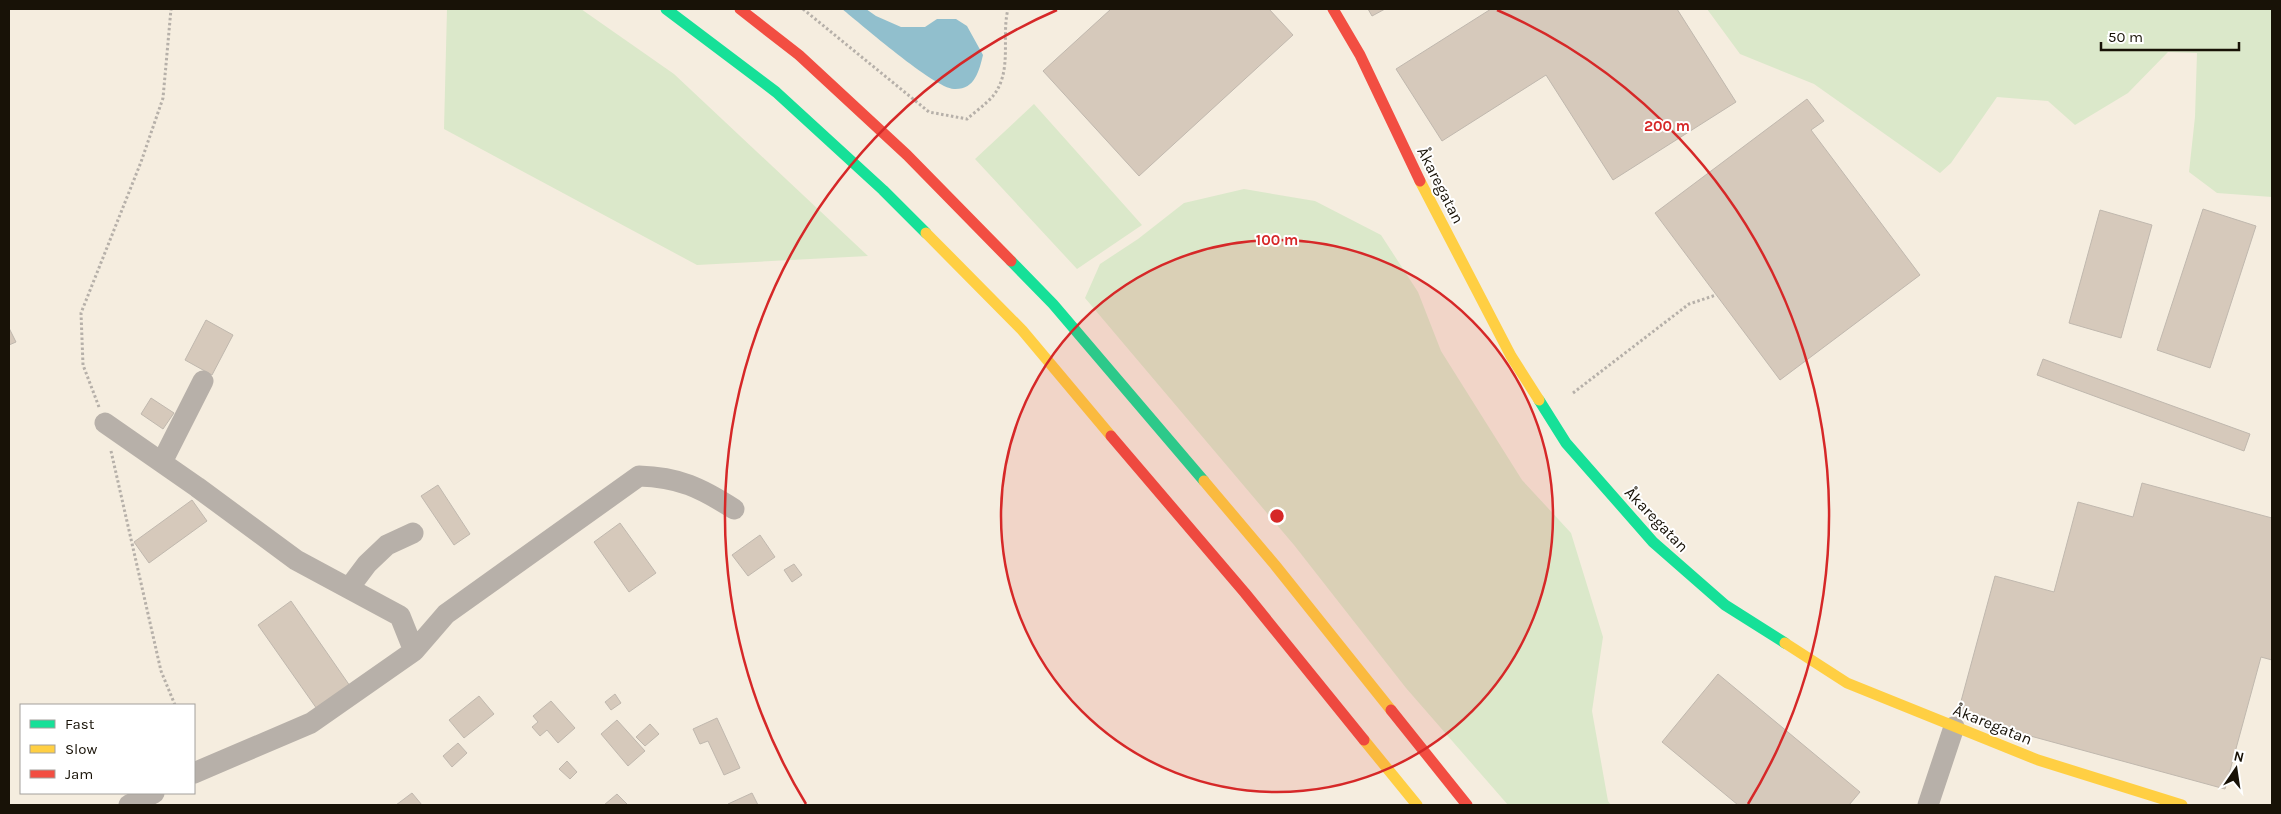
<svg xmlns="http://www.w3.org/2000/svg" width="2281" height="814" viewBox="0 0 2281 814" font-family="Karla,sans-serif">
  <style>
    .green { fill: #dbe8ca }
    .water { fill: #91bfcd }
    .building { fill: #d6c9bb; stroke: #c0b8ae }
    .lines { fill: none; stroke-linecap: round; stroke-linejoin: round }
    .path { stroke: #b6b0a9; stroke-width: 3; stroke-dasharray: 2.5 2.5; stroke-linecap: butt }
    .street { stroke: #b7b0a9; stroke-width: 21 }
    .fast { stroke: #16e098; stroke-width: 11 }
    .slow { stroke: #ffcf43; stroke-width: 11 }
    .jam { stroke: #f24e42; stroke-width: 11 }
    .ring { fill: none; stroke: #d62828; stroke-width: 2.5 }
    .labels { text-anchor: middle; stroke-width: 4; stroke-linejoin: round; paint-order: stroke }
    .street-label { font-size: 16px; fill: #181207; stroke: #fff }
    .centre { fill: #d62828; stroke: #fff; stroke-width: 2.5 }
    .ring-label { font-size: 15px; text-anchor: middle; font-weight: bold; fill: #d62828; stroke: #fff; stroke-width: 4; stroke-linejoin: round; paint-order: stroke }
  </style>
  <rect width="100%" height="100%" fill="#f5eddf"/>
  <path class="green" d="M447 9H581L674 74 868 256 697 265 444 129Z
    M1707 9H2272V197L2217 193 2189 172 2195 117 2197 53 2168 52 2128 93 2075 125 2048 101 1997 97 1951 163 1940 173 1814 84 1740 54Z
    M1034 104 1142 225 1077 269 975 159Z
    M1244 189 1315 201 1381 235 1418 292 1441 351 1522 480 1571 533 1603 637 1592 711 1608 801 1611 805H1508L1406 688 1294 545 1085 298 1100 264 1138 239 1184 203Z"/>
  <path class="water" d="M842 9H866L876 16 901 27H925L937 19H956L967 26 983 55C979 71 975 90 954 89 934 88 861 24 842 9Z"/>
  <path class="building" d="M1111 9H1269L1293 35 1139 176 1043 71Z
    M1368 9H1385L1372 16Z
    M1491 9H1677L1736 102 1613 180 1546 75 1442 141 1396 69Z
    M1807 99 1824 121 1811 130 1920 275 1780 380 1655 213Z
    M2203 209 2256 226 2210 368 2157 350Z
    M2100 210 2152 225 2121 338 2069 323Z
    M206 320 233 335 212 375 185 360Z
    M9 328 16 342 9 345Z
    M2043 359 2250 434 2244 451 2037 375Z
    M151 398 174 413 163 429 141 414Z
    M2142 483 2272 518V660L2261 657 2225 789 1957 716 1995 576 2054 592 2078 502 2133 517Z
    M438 485 470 534 454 545 421 496Z
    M192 500 207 521 149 563 134 542Z
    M620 523 656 573 629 592 594 542Z
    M760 535 775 557 748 576 732 555Z
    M794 564 802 575 792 582 784 570Z
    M291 601 350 686 317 709 258 625Z
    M1718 674 1860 792 1849 805H1738L1662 742Z
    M615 694 621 703 611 710 605 702Z
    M479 696 494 714 464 738 449 720Z
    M551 701 575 728 558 743 547 730 540 736 532 727 538 722 533 716Z
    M717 718 740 768 724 775 708 741 700 744 693 729Z
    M617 720 645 751 628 766 601 734Z
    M650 724 659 734 645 746 636 737Z
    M458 743 467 753 452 767 443 756Z
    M567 761 577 772 570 779 559 769Z
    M412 793 422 805H396Z
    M752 793 758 805H728V804Z
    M617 794 628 805H604Z"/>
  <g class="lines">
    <path class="path" d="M803 9 929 112 967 119C975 112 986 104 993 96 1013 71 1001 37 1008 9
      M1573 393 1689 304 1716 295
      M99 407 83 365 81 313 141 162 163 98 171 9
      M111 451 161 671 175 705"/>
    <path class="street" d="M105 423 197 487 296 560 400 616 414 651 311 723 194 773
      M162 462 203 381
      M349 588 367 564 387 545 413 533
      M414 651 446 614 639 476C679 477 701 488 734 509
      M129 805 154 793
      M1928 805 1954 727"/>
    <path class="fast" d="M666 9 776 92 883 190 926 233
      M1011 261 1053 304 1204 481
      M1539 400 1566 443 1653 542 1725 605 1785 643"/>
    <path class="slow" d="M1420 181 1511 356 1539 400
      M926 233 1022 330 1111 436
      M1204 481 1275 565 1391 710
      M1785 643 1847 683 2038 760 2182 805
      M1364 740 1417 805"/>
    <path class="jam" d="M740 9 799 55 907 155 1011 261
      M1333 9 1360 55 1420 181
      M1111 436 1245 593 1364 740
      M1391 710 1467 805"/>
  </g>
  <circle cx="1277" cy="516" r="276" fill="#d62828" fill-opacity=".12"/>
  <g class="ring">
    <circle cx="1277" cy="516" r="276"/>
    <path d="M806 804A552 552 0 0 1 1057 10M1497 10A552 552 0 0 1 1748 804"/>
  </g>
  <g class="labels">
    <g class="street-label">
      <text transform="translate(1441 185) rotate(63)" y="6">Åkaregatan</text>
      <text transform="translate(1657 519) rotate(46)" y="6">Åkaregatan</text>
      <text transform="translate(1993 724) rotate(22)" y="6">Åkaregatan</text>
    </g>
  </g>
  <circle cx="1277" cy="516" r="8" class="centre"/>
  <g class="ring-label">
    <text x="1667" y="131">200 m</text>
    <text x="1277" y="245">100 m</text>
  </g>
  <rect width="2281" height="814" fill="none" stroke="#181207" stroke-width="20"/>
  <rect x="20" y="704" width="175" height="90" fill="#ffffff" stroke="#a3a09c"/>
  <rect x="30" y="720" width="25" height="8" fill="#16e098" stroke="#a3a09c"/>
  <text x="65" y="729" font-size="15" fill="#181207">Fast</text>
  <rect x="30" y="745" width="25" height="8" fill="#ffcf43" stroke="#a3a09c"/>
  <text x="65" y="754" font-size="15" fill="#181207">Slow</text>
  <rect x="30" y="770" width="25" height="8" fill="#f24e42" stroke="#a3a09c"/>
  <text x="65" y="779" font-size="15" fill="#181207">Jam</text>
  <g transform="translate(2236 769) rotate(13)" stroke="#ffffff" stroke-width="4" paint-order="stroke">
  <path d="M0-4L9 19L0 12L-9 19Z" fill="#181207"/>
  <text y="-8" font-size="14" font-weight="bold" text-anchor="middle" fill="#181207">N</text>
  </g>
  <path d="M2101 42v8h138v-8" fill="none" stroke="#181207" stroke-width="2.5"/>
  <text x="2108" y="42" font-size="15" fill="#181207" stroke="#ffffff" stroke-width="4" paint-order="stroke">50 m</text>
</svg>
